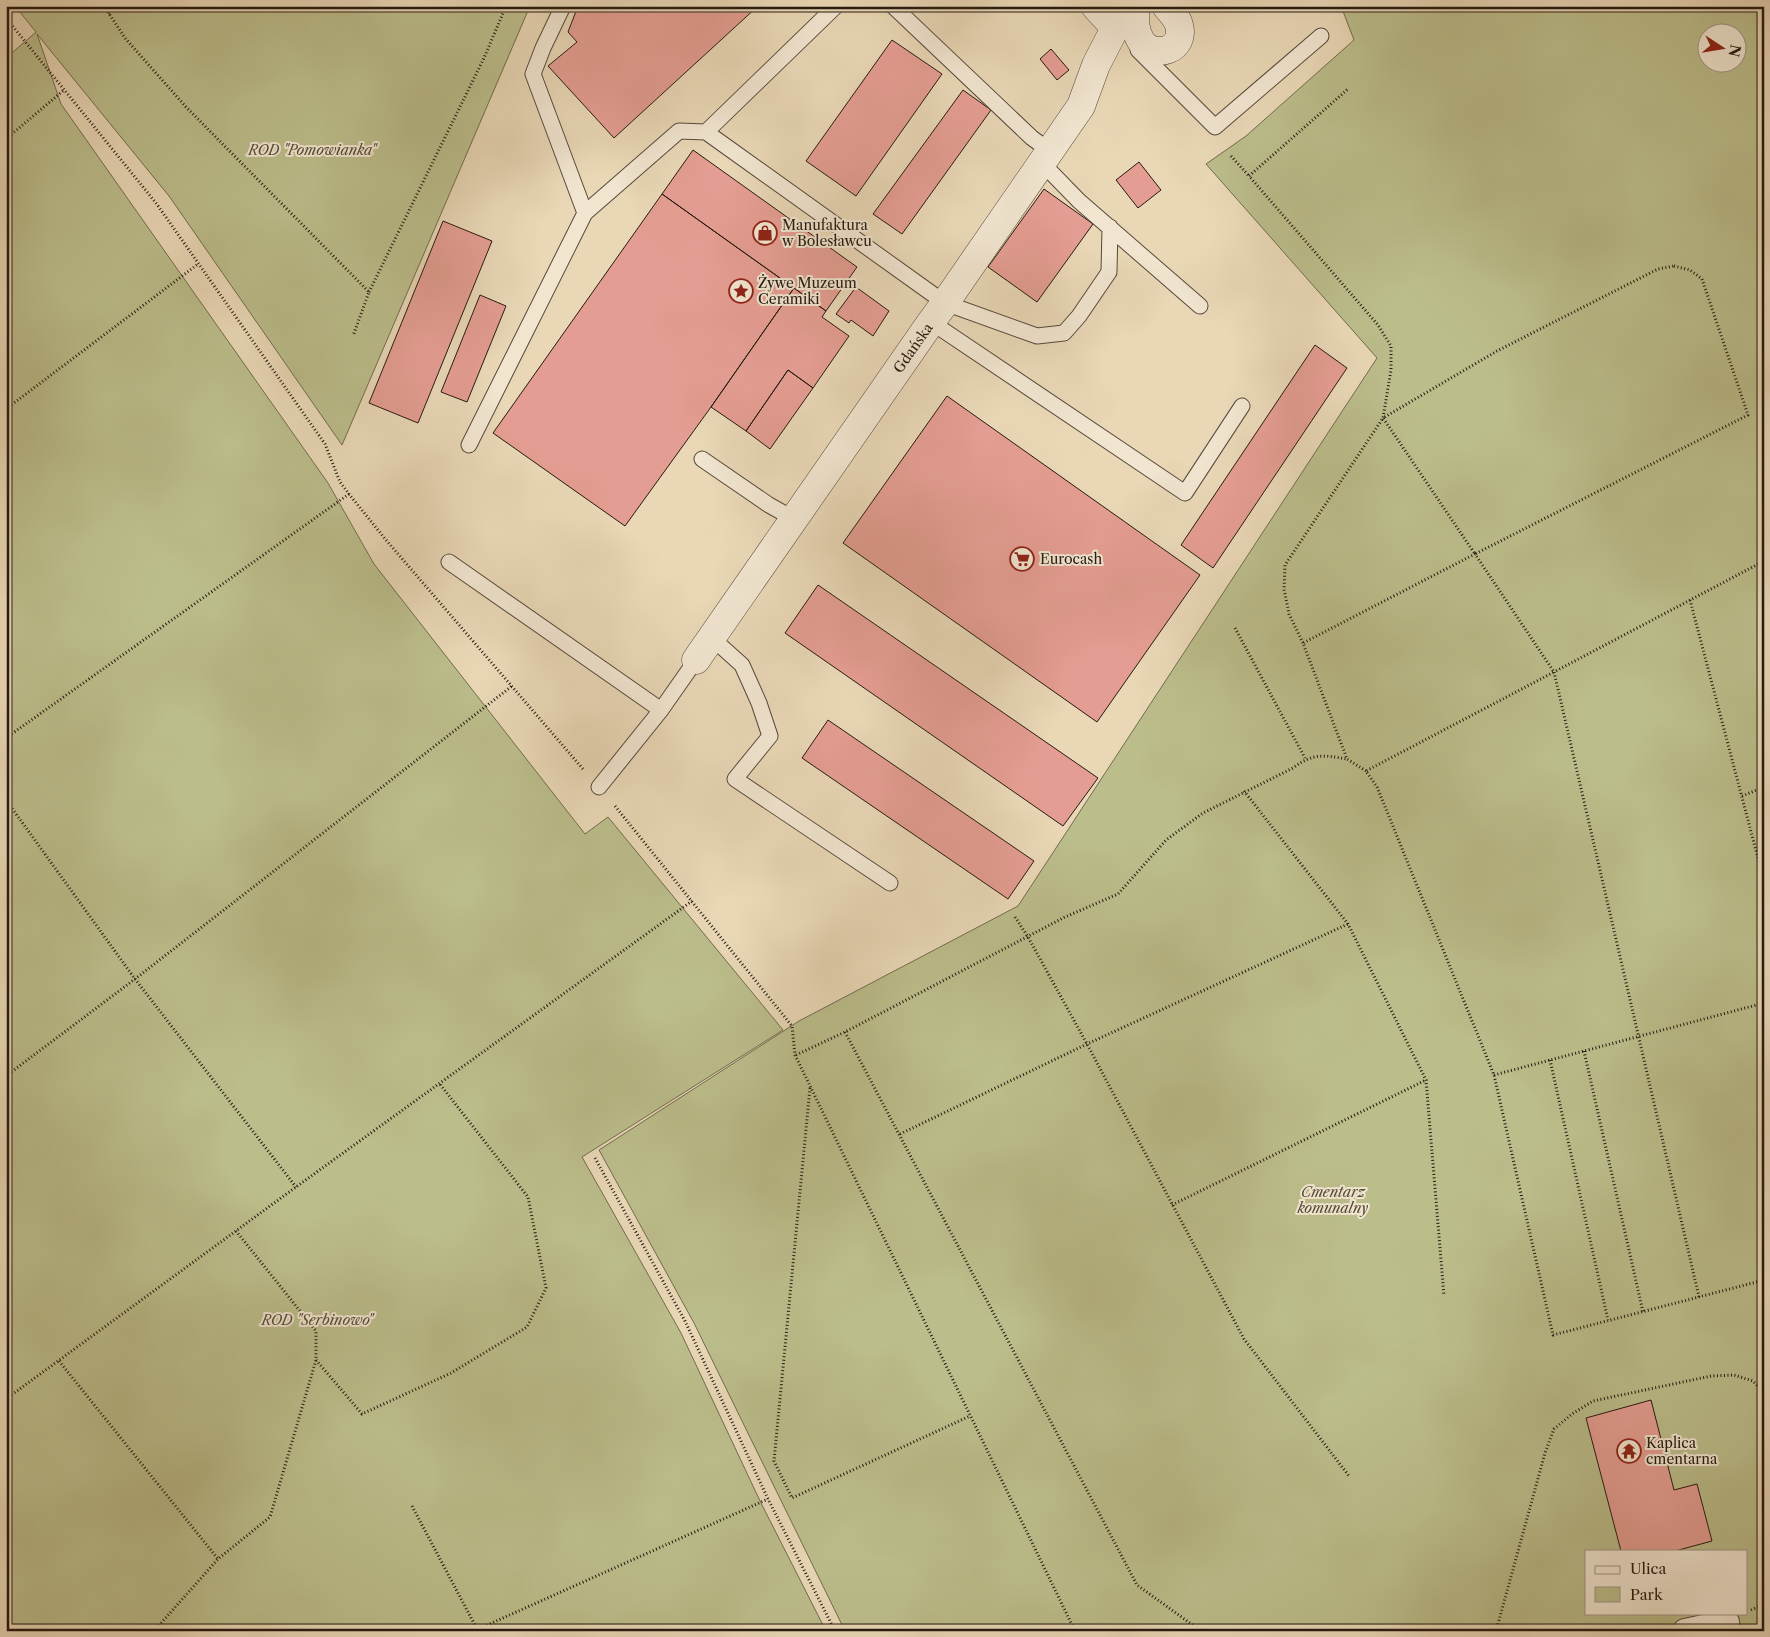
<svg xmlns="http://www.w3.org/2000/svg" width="1770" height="1637" viewBox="0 0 1770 1637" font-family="'Libre Caslon Text',serif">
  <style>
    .green { fill: #bbbd8b; stroke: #706c4e; fill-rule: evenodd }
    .building { fill: #e49d92; stroke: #261a11 }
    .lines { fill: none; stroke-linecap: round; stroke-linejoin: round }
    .service-casing { stroke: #57493a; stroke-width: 17 }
    .pedestrian-casing { stroke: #57493a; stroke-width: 26 }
    .minor-casing { stroke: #57493a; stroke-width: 29 }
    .path { stroke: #261a11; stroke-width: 3; stroke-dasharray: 1 2.5; stroke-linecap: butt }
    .service { stroke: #f1e5d0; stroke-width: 15 }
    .pedestrian { stroke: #f1e5d0; stroke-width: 24 }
    .minor { stroke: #f1e5d0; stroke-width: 28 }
    .labels { text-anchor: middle; stroke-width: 4; stroke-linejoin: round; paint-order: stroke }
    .park-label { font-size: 14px; font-style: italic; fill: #534b36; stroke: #f1e5d0 }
    .poi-label { font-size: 14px; fill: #261a11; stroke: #f1e5d0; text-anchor: start }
    .street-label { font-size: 14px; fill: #261a11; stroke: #f1e5d0 }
  </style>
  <rect width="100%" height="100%" fill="#e9d7b6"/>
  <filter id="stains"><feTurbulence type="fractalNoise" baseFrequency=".004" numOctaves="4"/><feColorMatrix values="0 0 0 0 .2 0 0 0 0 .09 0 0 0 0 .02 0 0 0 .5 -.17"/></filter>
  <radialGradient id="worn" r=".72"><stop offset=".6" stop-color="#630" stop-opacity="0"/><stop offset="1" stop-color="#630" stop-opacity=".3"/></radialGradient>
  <path class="green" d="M15 6H530L342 445 169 196 37 34 61 104 328 483 374 564 585 834 608 817 783 1030 582 1157 681 1333 761 1503 826 1631H6V58L36 32Z
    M1341 6H1764V1631H845L694 1323 599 1150 799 1021 1018 906 1377 358 1206 164 1246 136 1354 40ZM1708 32H1738V62H1708ZM1586 1551H1746V1613H1586Z"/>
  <path class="building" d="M578 6H758L614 138 548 66 577 42 568 32Z
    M892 40 942 74 856 196 806 161Z
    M1051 49 1069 70 1057 80 1040 59Z
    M963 90 991 110 902 234 873 214Z
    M693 150 857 267 826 311 662 194Z
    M1139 162 1161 190 1138 208 1116 180Z
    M1044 189 1093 224 1037 302 988 267Z
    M662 194 794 288 711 407 625 526 493 433Z
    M443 221 492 241 418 423 369 403Z
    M856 287 889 311 873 336 851 320 849 323 836 314Z
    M794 288 826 311 822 317 849 336 813 388 788 370 746 431 711 407Z
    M480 295 506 306 467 402 441 392Z
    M1315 345 1347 368 1213 568 1181 545Z
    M788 370 813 388 770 449 746 431Z
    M947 396 1200 575 1097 722 843 543Z
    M818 585 1098 778 1063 826 785 633Z
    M828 720 1034 861 1008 899 802 758Z
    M1651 1400 1674 1490 1697 1484 1712 1541 1675 1551H1621L1586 1418Z"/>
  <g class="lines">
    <g class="service-casing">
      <path id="service" d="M563 6 543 48 533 74 585 213
        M836 6 706 132 945 303 1037 336 1064 333 1079 316 1109 272 1110 227
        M893 6 1032 138 1050 151
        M1138 50 1215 127 1321 36
        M1042 163 1079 201 1200 306
        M931 322 1185 493 1242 406
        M469 445 585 213 679 131 706 132
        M702 459 769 505 794 519
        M449 562 661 710
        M712 638 742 665 759 703 770 736 735 779 890 883
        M599 787 661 710 696 660"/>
    </g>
    <g class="pedestrian-casing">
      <path id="pedestrian" d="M1685 1631 1727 1622 1728 1631"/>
    </g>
    <g class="minor-casing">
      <path id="minor" d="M1095 6 1115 28
        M1135 7C1135 19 1134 30 1141 41 1152 60 1189 51 1178 22 1175 16 1170 11 1166 6
        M696 660 931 322 945 303 1081 106 1096 65 1115 28 1137 6"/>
    </g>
    <path class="path" d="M104 6 125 38 186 107 369 292 353 336
      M109 14 116 6
      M6 18 156 203 325 444 340 482 349 494 386 540 583 769
      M6 139 64 90
      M1231 156 1249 176
      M1674 266 1690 270 1702 279 1748 415 1475 554 1383 418 1497 351 1658 269Z
      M369 292 484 58 506 6
      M6 409 198 264
      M1690 600 1764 881
      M1235 628 1305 758
      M1303 643 1289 614 1284 589 1285 565 1383 418 1391 370V346L1378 325 1249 176 1348 89
      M6 738 349 494
      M1366 771 1347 759 1303 643 1475 554 1554 672 1366 771 1377 787 1494 1075 1553 1335 1764 1280
      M1244 791 1348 924 1426 1080 1444 1296
      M1742 796 1764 787
      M6 800 135 979 296 1187
      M615 806 792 1026 795 1055 1075 1631
      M1015 917 1028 937 1087 1044 1244 1339 1349 1476
      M845 1032 1137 1585 1201 1631
      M1584 1051 1643 1312
      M796 1055 845 1032 1065 917 1118 894 1166 840 1203 813 1293 768C1313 753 1323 755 1347 759
      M1550 1060 1608 1320
      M1494 1075 1764 1003
      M6 1076 135 979 512 686
      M810 1088 774 1461 792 1498 970 1416
      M900 1134 1087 1044 1348 924
      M595 1158 685 1321 768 1499 835 1631
      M1172 1205 1426 1080
      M1699 1297 1554 672 1764 561
      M316 1360 362 1414 451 1373 527 1327 546 1288 528 1197 439 1083
      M59 1361 218 1559
      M6 1399 296 1187 692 901
      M412 1506 477 1629
      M1751 1610 1764 1604
      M154 1631 218 1559 270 1517 316 1360V1331L236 1231
      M474 1631 768 1499
      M1496 1631 1545 1453 1554 1429 1572 1414 1593 1401 1711 1376 1734 1375 1753 1381 1764 1393"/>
    <use href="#service" class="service"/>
    <use href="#pedestrian" class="pedestrian"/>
    <use href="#minor" class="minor"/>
  </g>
  <defs>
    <g id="shop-ring" transform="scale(1.25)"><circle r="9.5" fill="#f1e5d0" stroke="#8f2418" stroke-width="1.5"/><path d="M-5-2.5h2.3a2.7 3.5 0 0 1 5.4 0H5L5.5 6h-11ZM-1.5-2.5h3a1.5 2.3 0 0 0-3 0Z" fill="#8f2418"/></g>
    <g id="sight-ring" transform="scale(1.25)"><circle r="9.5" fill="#f1e5d0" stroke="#8f2418" stroke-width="1.5"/><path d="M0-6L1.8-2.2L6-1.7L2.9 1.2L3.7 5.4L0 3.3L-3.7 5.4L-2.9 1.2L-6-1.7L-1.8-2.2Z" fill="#8f2418"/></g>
    <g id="supermarket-ring" transform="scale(1.25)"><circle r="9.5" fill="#f1e5d0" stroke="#8f2418" stroke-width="1.5"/><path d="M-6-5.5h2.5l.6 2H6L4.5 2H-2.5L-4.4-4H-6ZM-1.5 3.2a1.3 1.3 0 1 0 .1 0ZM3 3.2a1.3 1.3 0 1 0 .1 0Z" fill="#8f2418"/></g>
    <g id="temple-ring" transform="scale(1.25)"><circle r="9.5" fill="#f1e5d0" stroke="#8f2418" stroke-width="1.5"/><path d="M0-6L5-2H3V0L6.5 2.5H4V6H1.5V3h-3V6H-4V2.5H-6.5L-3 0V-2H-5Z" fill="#8f2418"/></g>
  </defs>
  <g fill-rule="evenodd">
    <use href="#shop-ring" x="765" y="233"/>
    <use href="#sight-ring" x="741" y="291"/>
    <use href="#supermarket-ring" x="1022" y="559"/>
    <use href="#temple-ring" x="1629" y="1451"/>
  </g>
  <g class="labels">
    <g class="park-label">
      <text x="312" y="155">ROD "Pomowianka"</text>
      <text x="1333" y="1197">Cmentarz<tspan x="1333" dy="16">komunalny</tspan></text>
      <text x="317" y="1325">ROD "Serbinowo"</text>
    </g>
    <g class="poi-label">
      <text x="782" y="230">Manufaktura<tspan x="782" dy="16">w Bolesławcu</tspan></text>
      <text x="758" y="288">Żywe Muzeum<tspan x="758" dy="16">Ceramiki</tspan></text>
      <text x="1040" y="564">Eurocash</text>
      <text x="1646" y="1448">Kaplica<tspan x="1646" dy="16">cmentarna</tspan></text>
    </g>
    <g class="street-label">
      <text transform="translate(913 348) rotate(-55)" y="5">Gdańska</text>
    </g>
  </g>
  <rect width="1770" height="1637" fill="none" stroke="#e9d7b6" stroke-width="25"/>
  <rect x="8" y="8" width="1755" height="1622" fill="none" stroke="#261a11" stroke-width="2.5"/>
  <rect x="12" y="12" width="1745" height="1612" fill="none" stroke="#261a11"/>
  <rect x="1585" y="1550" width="162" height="65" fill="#f1e5d0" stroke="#a09484"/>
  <rect x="1595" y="1566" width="25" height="8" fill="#f1e5d0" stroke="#a09484"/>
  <text x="1630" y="1574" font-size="15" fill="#261a11">Ulica</text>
  <rect x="1595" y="1587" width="25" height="15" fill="#bbbd8b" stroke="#a09484"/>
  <text x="1630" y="1600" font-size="15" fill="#261a11">Park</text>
  <g transform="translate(1722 48) rotate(102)"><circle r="24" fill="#f1e5d0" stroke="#a09484"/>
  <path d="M0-4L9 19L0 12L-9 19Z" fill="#8f2418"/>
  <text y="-8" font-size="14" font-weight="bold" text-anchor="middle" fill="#261a11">N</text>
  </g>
  <rect width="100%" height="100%" filter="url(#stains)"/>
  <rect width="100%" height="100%" fill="url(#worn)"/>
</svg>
